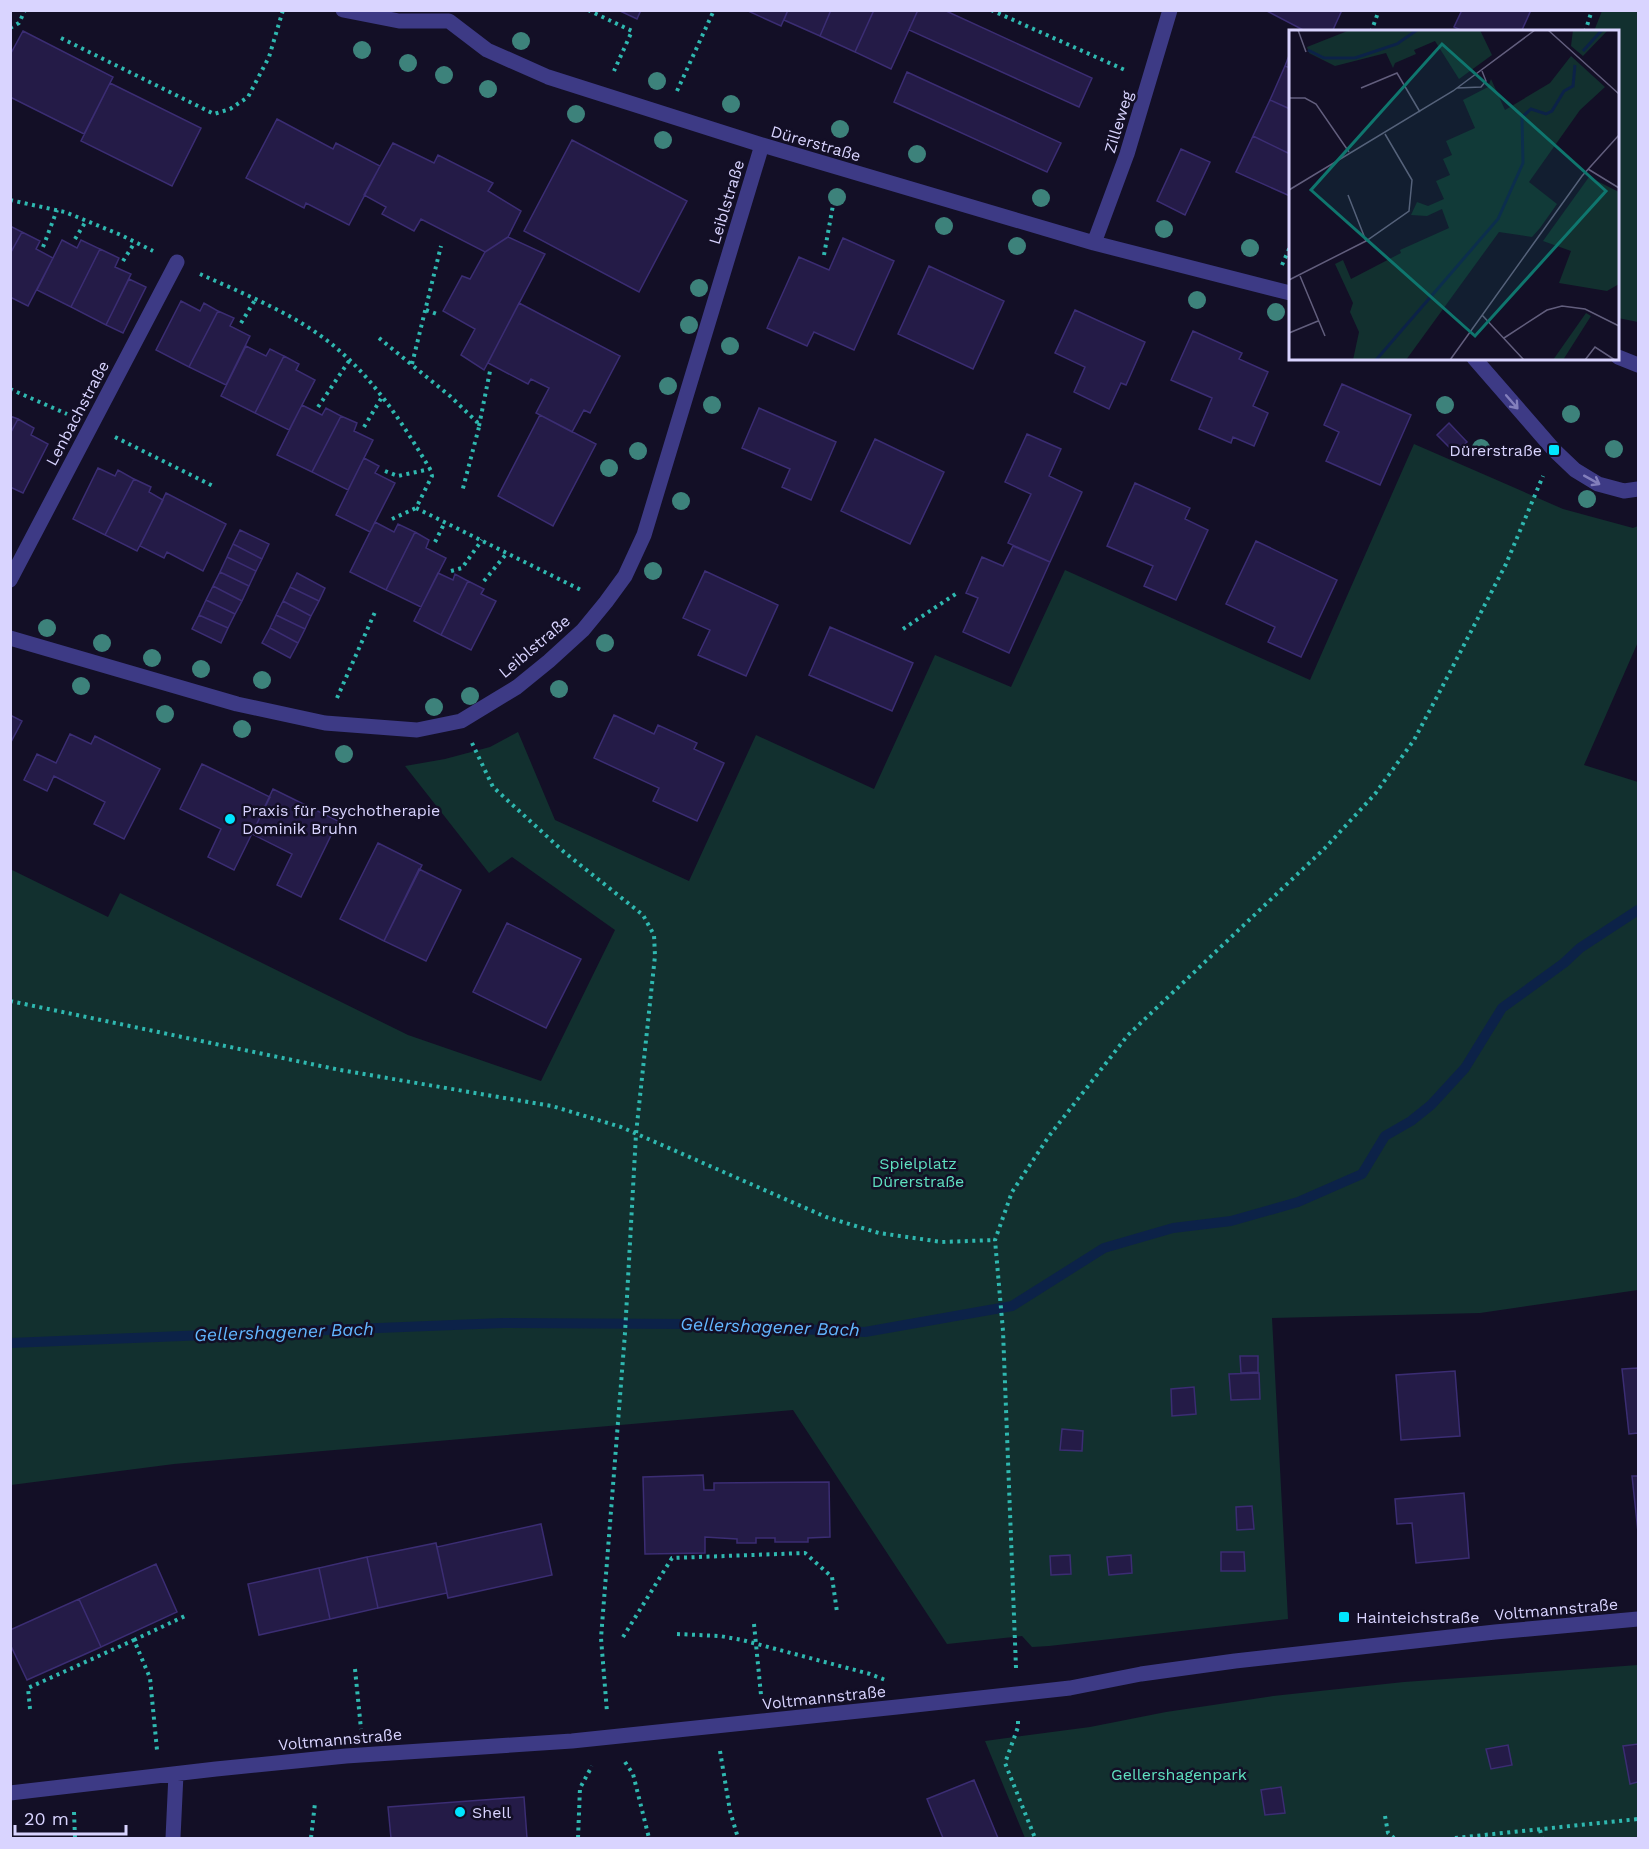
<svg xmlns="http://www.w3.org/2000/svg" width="1649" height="1849" viewBox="0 0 1649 1849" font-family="'Work Sans',sans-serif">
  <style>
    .green { fill: #12302f }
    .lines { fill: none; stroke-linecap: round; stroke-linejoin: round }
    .stream { stroke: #0c2248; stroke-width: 10 }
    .building { fill: #241b47; stroke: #3b2d73; stroke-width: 1.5 }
    .path { stroke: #2fb8b0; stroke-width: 4; stroke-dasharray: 3 4.5; stroke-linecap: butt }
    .minor { stroke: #3d3a85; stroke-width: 15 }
    .tree { fill: #3d827b }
    .oneway { stroke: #837fbc }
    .poi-dot { fill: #00e5ff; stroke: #130f26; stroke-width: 2 }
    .labels { text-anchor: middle; stroke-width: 5; stroke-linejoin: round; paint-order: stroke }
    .street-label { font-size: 16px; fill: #d9d4ff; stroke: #130f26 }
    .poi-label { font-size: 16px; fill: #d9d4ff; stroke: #130f26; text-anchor: start }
    .park-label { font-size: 16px; fill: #5fe0c0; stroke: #130f26 }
    .water-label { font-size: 18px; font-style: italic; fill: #62b6ff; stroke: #130f26 }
    .inset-river { fill: none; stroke: #0c2248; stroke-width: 3 }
    .inset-road { fill: none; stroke: #625e7d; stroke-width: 1.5 }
    .view { fill: #0f766e; fill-opacity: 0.15; stroke: #0f766e; stroke-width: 3 }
    .inset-edge { fill: none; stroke: #d9d4ff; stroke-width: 3 }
  </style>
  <rect width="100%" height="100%" fill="#130f26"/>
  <path class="green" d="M1602 11H1638V322L1618 318V32L1594 31Z
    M1414 444 1563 509 1633 528 1638 526V642L1584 765 1638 782V1290L1480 1313 1272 1318 1288 1619 1049 1646 1032 1647 1022 1636 947 1644 793 1410 174 1464 11 1485 10 869 108 917 120 893 408 1035 541 1081 615 930 512 857 489 873 405 766 445 759 490 747 518 732 555 820 689 881 756 735 874 789 935 655 1011 687 1065 570 1310 680Z
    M1638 1665V1838H1025L985 1741 1090 1727 1166 1712 1273 1696 1404 1682Z"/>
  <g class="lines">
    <path class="stream" d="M10 1343 503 1323 686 1324 865 1332 1012 1306 1104 1248 1173 1228 1231 1221 1298 1202 1362 1174 1385 1136 1411 1121 1431 1105 1465 1068 1502 1008 1564 963 1580 948 1638 910"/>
  </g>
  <path class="building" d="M618 10H641L637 19Z
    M746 10H788L781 26Z
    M788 10H831L820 36 784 20Z
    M831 10H874L855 52 820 36Z
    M874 10H918L891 69 855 52Z
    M918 10H944L1092 78 1079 107 909 30Z
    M1265 10H1342L1332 32H1307Z
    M1462 10H1531L1522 30 1525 32H1465L1454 27Z
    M23 31 113 77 84 134 10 97V55Z
    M1290 53V68L1285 66Z
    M1285 66 1290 68V109L1270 100Z
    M907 72 1061 143 1047 172 894 102Z
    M110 83 201 128 172 186 81 141Z
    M1270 100 1290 109V154L1253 136Z
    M277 119 333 149 336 143 380 166 349 225 306 203 304 208 246 178Z
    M1253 136 1290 154V196L1236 172Z
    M572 140 687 201 639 292 524 231Z
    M393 143 434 163 438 155 493 183 488 191 521 211 508 237 485 252 421 219 414 231 382 214 386 207 364 195Z
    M1181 149 1210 162 1185 215 1157 201Z
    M10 226 22 232 10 254Z
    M22 232 40 241 36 249 53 258 28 306 10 297V254Z
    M508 237 545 254 484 370 461 355 475 329 443 311 462 276 470 279 485 252Z
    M843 238 894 261 854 350 814 332 807 346 767 328 799 257 829 270Z
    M62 240 77 248 81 240 100 249 71 307 37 290Z
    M100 249 119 258 115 267 131 274 106 325 71 307Z
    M929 266 1004 301 973 369 898 334Z
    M129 279 146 287 123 333 106 325Z
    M181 301 200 311 204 303 218 311 189 367 156 350Z
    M519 303 620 356 590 413 584 410 572 432 536 413 549 388 531 379 528 384 488 363Z
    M1075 310 1145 342 1126 385 1121 383 1109 409 1074 392 1085 367 1055 353Z
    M218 311 234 318 230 326 250 336 226 385 189 367Z
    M1193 331 1242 353 1239 359 1268 372 1253 406 1268 413 1254 446 1233 437 1231 443 1199 429 1212 398 1171 380Z
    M246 346 266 356 270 349 284 356 255 413 221 396Z
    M284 356 299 364 296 370 315 380 289 430 255 413Z
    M1342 384 1411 415 1380 485 1326 461 1339 432 1324 425Z
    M302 405 322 415 326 408 341 416 312 472 277 455Z
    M759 408 836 442 811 500 782 487 790 469 742 448Z
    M540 415 596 444 553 526 498 496Z
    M10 416 18 419 10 434Z
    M341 416 357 423 354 431 373 440 348 490 312 472Z
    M18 419 34 428 31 435 48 444 23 493 10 487V434Z
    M1449 423 1467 442 1455 453 1437 435Z
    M1027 434 1061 449 1049 476 1082 492 1050 562 1008 543 1031 494 1005 482Z
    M875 439 944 472 910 544 841 511Z
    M364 458 379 466 375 473 395 483 370 532 336 515Z
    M98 468 115 476 118 470 134 479 105 535 73 519Z
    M134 479 151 487 149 492 163 500 137 551 105 535Z
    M1135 483 1190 508 1185 519 1208 530 1176 600 1144 586 1153 566 1107 546Z
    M166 493 226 524 203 571 167 552 164 558 140 546Z
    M375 522 394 532 398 524 415 532 386 590 350 572Z
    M240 530 269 544 262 559 233 544Z
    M415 532 429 540 426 548 446 558 421 607 386 590Z
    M1256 541 1337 580 1301 657 1268 642 1275 627 1226 604Z
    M233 544 262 559 256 571 227 557Z
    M1013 546 1050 562 1009 653 963 632 978 598 966 593 982 557 1003 566Z
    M227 557 256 571 249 586 220 572Z
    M705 571 778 605 746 676 698 655 710 630 683 618Z
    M220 572 249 586 242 601 213 586Z
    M297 573 325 588 319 601 290 587Z
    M438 573 453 580 455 574 468 581 441 635 414 621Z
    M468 581 484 589 481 594 496 601 471 650 441 635Z
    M213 586 242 601 235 614 206 600Z
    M290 587 319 601 311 616 283 601Z
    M206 600 235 614 228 628 199 615Z
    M283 601 311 616 305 629 276 615Z
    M199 615 228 628 221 643 192 629Z
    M276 615 305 629 298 643 270 628Z
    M830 627 913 663 892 711 809 675Z
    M270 628 298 643 290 658 262 643Z
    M10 715 22 721 10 744Z
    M614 715 654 734 658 725 697 743 694 749 724 763 697 821 653 801 659 788 594 758Z
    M70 734 91 744 95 736 160 769 124 839 94 824 105 802 54 776 47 791 24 780 37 754 56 763Z
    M202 764 270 797 234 870 208 857 221 829 180 809Z
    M273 789 338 821 301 897 277 885 292 854 252 834Z
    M378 843 422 865 384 941 340 919Z
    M419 869 461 890 426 961 384 941Z
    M507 923 581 959 546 1028 473 992Z
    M1240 1356H1258V1372L1241 1373Z
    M1638 1368V1433L1629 1434 1622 1369Z
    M1455 1371 1460 1436 1401 1440 1396 1375Z
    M1259 1373 1260 1399 1231 1400 1229 1374Z
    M1194 1387 1196 1414 1172 1416 1171 1389Z
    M1062 1429 1083 1431 1082 1451 1060 1450Z
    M703 1475 704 1490H714V1483L829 1482 830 1537 808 1538V1542H775V1538H756V1543H737V1539L705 1537V1553L645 1554 643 1477Z
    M1632 1476H1638V1532Z
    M1464 1493 1469 1558 1416 1563 1412 1523 1397 1524 1395 1499Z
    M1252 1506 1254 1529 1237 1530 1236 1507Z
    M541 1524 552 1575 448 1598 437 1547Z
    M436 1543 447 1593 378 1608 367 1557Z
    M1221 1552H1244L1245 1571H1221Z
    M1070 1555 1071 1574 1051 1575 1050 1556Z
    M1131 1555 1132 1573 1109 1575 1107 1557Z
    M367 1557 378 1608 330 1619 319 1568Z
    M156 1564 177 1612 101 1647 79 1599Z
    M319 1568 330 1619 259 1635 248 1584Z
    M79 1599 101 1647 27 1680 10 1644V1630Z
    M1638 1744V1782L1630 1784 1623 1746Z
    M1508 1745 1512 1765 1491 1769 1486 1749Z
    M974 1780 998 1838H943L927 1799Z
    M1281 1787 1285 1813 1265 1815 1261 1790Z
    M524 1797 527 1838H391L388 1807Z"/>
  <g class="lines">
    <path class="path" d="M588 10 632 31 614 71
      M991 10 1125 70
      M10 28 19 23 25 10
      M1371 32 1379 10
      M1585 32 1592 10
      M61 38 214 114 230 109 248 97 269 57 283 10
      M677 91 714 10
      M10 200 65 212 121 235 153 251
      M75 239 86 221
      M43 247 57 210
      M824 255 835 194
      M123 261 135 242
      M1282 265 1290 247
      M200 274C244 294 297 315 334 346 375 380 403 424 430 469L432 476 416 508 581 590
      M426 310 440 315
      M241 323 255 300
      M379 338 450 396 477 422 479 427 462 492
      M412 364 441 246
      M10 389 67 414
      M318 407 349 361
      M479 426 490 371
      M364 427 382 397
      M115 437 215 487
      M385 471 398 476 430 469
      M392 519 416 508
      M435 542 445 522
      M451 571 462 568 482 540
      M484 581 507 553
      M903 629 957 593
      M337 698 375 612
      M472 743 493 787 564 852 643 915 654 935 655 956 636 1134 625 1333 601 1638 607 1712
      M10 1001 340 1070 552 1106 621 1127 826 1217 879 1233 942 1242 995 1240
      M754 1624 761 1695
      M677 1634 720 1636 742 1640 870 1674 888 1681
      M623 1637 672 1558 805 1553 832 1577 837 1612
      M134 1640 185 1616
      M1016 1668 1003 1331 995 1240 1012 1192 1049 1136 1128 1035 1325 848 1375 794 1414 740 1439 693 1506 564 1543 476
      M355 1669 361 1729
      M30 1709 28 1688 134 1640 150 1678 157 1750
      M1018 1721V1727L1005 1763 1035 1838
      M720 1751 730 1811 738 1838
      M625 1762 633 1774 649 1838
      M74 1812 75 1838
      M1385 1816 1388 1833 1394 1838
      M1540 1830 1542 1838
      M311 1838 315 1803
      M578 1838 580 1788 592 1766
      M1455 1838 1638 1819"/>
    <path class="minor" d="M343 10 399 21H449L487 50 548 77 762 145 1094 243 1290 293
      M1094 243 1127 154 1170 10
      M1618 357 1638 365
      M1474 358 1554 450 1575 470 1598 484 1624 491 1638 489
      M10 580 177 262
      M10 638 237 704 325 723 417 730 461 721 517 687 549 661 583 630 606 602 625 576 644 535 762 145
      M10 1793 216 1769 346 1756 572 1741 897 1707 1070 1688 1141 1674 1235 1661 1495 1632 1638 1619
      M173 1838 176 1774"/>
  </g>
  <g class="tree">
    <circle cx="521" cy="41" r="9"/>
    <circle cx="362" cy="50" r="9"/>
    <circle cx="408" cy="63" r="9"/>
    <circle cx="444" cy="75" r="9"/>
    <circle cx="657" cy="81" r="9"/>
    <circle cx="488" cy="89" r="9"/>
    <circle cx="731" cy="104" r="9"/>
    <circle cx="576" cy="114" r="9"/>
    <circle cx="840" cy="129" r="9"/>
    <circle cx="663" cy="140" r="9"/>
    <circle cx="917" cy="154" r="9"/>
    <circle cx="837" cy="197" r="9"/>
    <circle cx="1041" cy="198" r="9"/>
    <circle cx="944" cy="226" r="9"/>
    <circle cx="1164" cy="229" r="9"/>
    <circle cx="1017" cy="246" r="9"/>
    <circle cx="1250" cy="248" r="9"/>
    <circle cx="699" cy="288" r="9"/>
    <circle cx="1197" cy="300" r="9"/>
    <circle cx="1276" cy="312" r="9"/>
    <circle cx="689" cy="325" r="9"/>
    <circle cx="730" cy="346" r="9"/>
    <circle cx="668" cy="386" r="9"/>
    <circle cx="712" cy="405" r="9"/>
    <circle cx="1445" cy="405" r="9"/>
    <circle cx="1571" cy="414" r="9"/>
    <circle cx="1481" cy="448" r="9"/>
    <circle cx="1614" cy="449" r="9"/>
    <circle cx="638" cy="451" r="9"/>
    <circle cx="609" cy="468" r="9"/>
    <circle cx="1587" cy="499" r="9"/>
    <circle cx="681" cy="501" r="9"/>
    <circle cx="653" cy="571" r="9"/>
    <circle cx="47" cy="628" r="9"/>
    <circle cx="102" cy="643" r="9"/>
    <circle cx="605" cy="643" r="9"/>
    <circle cx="152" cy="658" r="9"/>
    <circle cx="201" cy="669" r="9"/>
    <circle cx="262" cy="680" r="9"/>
    <circle cx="81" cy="686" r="9"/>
    <circle cx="559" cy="689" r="9"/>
    <circle cx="470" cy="696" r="9"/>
    <circle cx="434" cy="707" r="9"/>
    <circle cx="165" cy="714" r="9"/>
    <circle cx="242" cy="729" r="9"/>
    <circle cx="344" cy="754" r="9"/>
  </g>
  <defs><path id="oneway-shaft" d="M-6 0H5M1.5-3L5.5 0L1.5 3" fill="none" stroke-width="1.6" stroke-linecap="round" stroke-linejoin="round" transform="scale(1.5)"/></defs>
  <g class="oneway">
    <use href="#oneway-shaft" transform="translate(1512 402) rotate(49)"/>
    <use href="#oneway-shaft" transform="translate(1592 480) rotate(29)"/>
  </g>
  <g class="poi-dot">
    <rect x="1548" y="444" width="12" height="12" rx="3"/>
    <circle cx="230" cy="819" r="6"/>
    <rect x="1338" y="1611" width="12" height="12" rx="3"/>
    <circle cx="460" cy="1812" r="6"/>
  </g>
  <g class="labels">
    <g class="street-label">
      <text transform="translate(1118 122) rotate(-73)" y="6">Zilleweg</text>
      <text transform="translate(816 143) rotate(16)" y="6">Dürerstraße</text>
      <text transform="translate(726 202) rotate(-73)" y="6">Leiblstraße</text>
      <text transform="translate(77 413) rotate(-62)" y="6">Lenbachstraße</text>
      <text transform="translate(534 646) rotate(-40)" y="6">Leiblstraße</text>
      <text transform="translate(1556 1609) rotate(-5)" y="6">Voltmannstraße</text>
      <text transform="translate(824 1697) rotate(-6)" y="6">Voltmannstraße</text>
      <text transform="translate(340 1739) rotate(-5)" y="6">Voltmannstraße</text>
    </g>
    <g class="poi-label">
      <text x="1542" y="456" text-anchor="end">Dürerstraße</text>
      <text x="242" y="816">Praxis für Psychotherapie<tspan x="242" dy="18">Dominik Bruhn</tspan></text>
      <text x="1356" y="1623">Hainteichstraße</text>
      <text x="472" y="1818">Shell</text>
    </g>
    <g class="park-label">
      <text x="918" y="1169">Spielplatz<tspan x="918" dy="18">Dürerstraße</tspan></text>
      <text x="1179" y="1780">Gellershagenpark</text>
    </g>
    <g class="water-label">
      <text transform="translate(770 1327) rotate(2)" y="6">Gellershagener Bach</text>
      <text transform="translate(284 1332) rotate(-2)" y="6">Gellershagener Bach</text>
    </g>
  </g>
  <g transform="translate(1289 30)">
    <rect width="330" height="330" fill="#130f26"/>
    <path d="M61 0H191L203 25 170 49 146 11 125 20 127 24 106 33 104 38 97 23 46 36 20 23 18 17ZM284 0H319L294 26 282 16ZM282 26 316 57 291 80 240 152 268 174 251 198 243 207 210 202 117 330H64L70 302 61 282 64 273 46 234 54 230 62 249 112 223 111 220 160 198 153 179 138 186 122 185 128 172 139 176 155 169 147 151 161 145 154 129 163 125 157 111 186 98 174 70 199 57 202 49 216 80 261 53ZM300 147 330 162V254L318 261 270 253 282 221 254 211ZM297 283 302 286 274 330H264Z" fill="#12302f"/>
    <path class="inset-river" d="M19 20 35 28H66L108 14 128 0M294 21 313 0M87 330 209 189 234 133 233 87 242 79 257 84 263 81 275 61 284 56 286 35"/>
    <path class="inset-road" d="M9 0 17 22M259 0 330 64M72 58 108 43 131 82M168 58 192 57 197 51 193 41M0 68H16L27 74 60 122M299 139 330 158M0 160 164 61 246 0M59 165 77 211M11 246 36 306M0 250 77 211 120 181 123 150 96 104M193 285 235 330M0 303 29 291M215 308 258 280 273 276 296 279 330 296M161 330 293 146 330 105M296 330 306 317 326 330"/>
    <path class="view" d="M153 14 317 161 186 306 22 160Z"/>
    <rect width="330" height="330" class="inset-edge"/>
  </g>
  <rect width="1649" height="1849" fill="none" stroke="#d9d4ff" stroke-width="24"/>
  <path d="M15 1825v9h111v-9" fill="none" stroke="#d9d4ff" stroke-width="3"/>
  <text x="24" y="1825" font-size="18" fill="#d9d4ff" stroke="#130f26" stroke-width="4.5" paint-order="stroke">20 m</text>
</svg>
